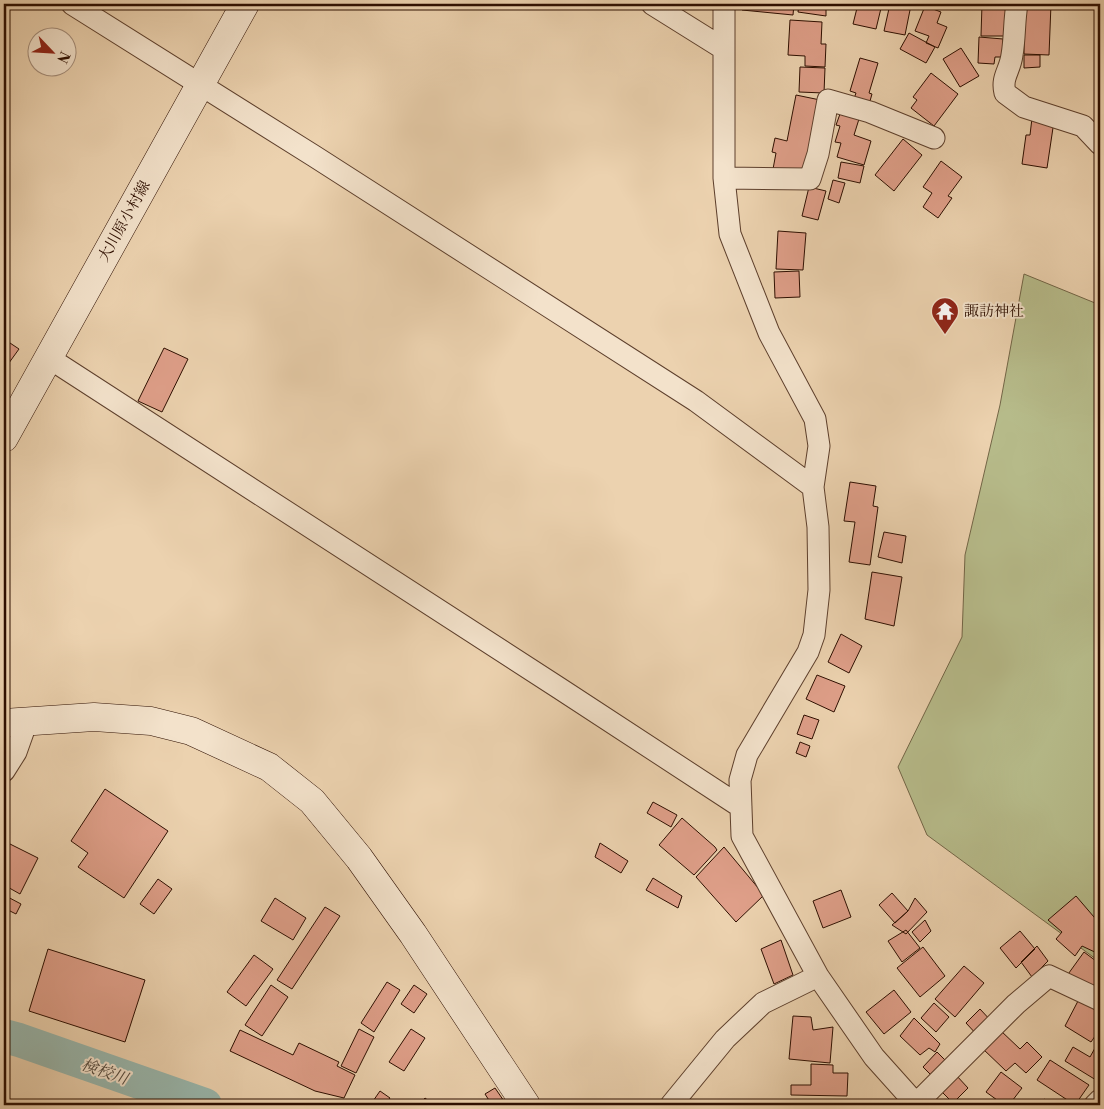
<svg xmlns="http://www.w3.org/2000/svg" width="1104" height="1109" viewBox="0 0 1104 1109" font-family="'Libre Bodoni','Noto Serif JP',serif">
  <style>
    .green { fill: #b7bc8b; stroke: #726546 }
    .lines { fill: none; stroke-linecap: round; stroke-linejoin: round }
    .river { stroke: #99b7ad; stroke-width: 34 }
    .building { fill: #df9f89; stroke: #2d0e00 }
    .street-casing { stroke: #5d3f2c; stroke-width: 23 }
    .secondary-casing { stroke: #2d0e00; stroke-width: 29 }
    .street { stroke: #f3e2cb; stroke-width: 21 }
    .secondary { stroke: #f3e2cb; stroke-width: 28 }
    .labels { text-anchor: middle; stroke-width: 4; stroke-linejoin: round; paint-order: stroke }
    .street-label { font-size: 15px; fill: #2d0e00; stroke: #f3e2cb }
    .poi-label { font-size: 15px; fill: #2d0e00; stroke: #f3e2cb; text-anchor: start }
    .water-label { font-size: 16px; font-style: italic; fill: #53493d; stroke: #f3e2cb }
  </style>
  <rect width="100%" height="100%" fill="#ecd2af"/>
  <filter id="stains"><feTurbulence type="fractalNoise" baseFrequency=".004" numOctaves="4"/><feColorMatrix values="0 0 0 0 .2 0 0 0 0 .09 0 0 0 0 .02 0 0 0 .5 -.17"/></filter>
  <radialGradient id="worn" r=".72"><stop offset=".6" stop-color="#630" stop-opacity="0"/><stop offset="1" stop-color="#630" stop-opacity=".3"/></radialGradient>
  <path class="green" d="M1024 274 1100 305V962L927 835 898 767 962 637 965 555 1000 405Z"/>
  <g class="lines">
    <path class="river" d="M4 1036 19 1040 205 1105"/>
  </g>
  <path class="building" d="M742 4H794L793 15 742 10Z
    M799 4H835L834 9 826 8V16L798 12Z
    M858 4H882L876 29 853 24Z
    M890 4 911 5 905 35 884 31Z
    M982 4H1006L1005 36H981Z
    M1021 4H1051L1049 55 1024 54V44H1020Z
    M925 6 941 12 937 23 947 27 938 48 926 43 929 36 915 31Z
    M790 20 822 22 821 44H826L825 67 805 66V56L788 55Z
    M909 33 935 47 926 63 900 49Z
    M979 37 1003 39 1002 57H995L994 64 978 63Z
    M961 48 979 76 960 87 943 59Z
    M1024 55H1040V67L1024 68Z
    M860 58 878 63 869 93 872 94 868 108 852 104 856 93 850 91Z
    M800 67 825 68 824 93 799 92Z
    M931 73 958 94 934 126 911 108 917 100 913 97Z
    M796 95 825 101 810 176 773 169 776 153 772 152 775 138 787 141Z
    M840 114 859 119 854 135 871 141 864 165 837 157 841 143 835 142 840 126 836 125Z
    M1032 118 1054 121 1047 168 1022 164 1026 135H1030Z
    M903 139 922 155 894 191 875 175Z
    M941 161 962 177 948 196 952 198 938 218 923 207 932 193 923 187Z
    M841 162 864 166 860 183 838 178Z
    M833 180 845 183 839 203 828 199Z
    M809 187 826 191 818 220 802 216Z
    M778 231 806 233 803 270 776 269Z
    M799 271 800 297 775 298 774 272Z
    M4 339 19 349 6 367 4 366Z
    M164 348 188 359 162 412 138 401Z
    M850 482 876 486 873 506 878 507 870 565 849 562 855 522 844 521Z
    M884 532 906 536 902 563 878 557Z
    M872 572 902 577 894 626 865 619Z
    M841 634 862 646 849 673 828 662Z
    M817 675 845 686 834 712 806 699Z
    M804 715 819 720 812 739 797 734Z
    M800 742 810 746 806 757 796 753Z
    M105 789 168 831 124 898 78 867 88 853 71 841Z
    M653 802 677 815 671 827 647 813Z
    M682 818 715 847 717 850 694 875 659 845Z
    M4 841 38 858 20 894 4 885V875L6 871 4 870Z
    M600 843 628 861 621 873 595 857Z
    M724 847 764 895 736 922 696 877Z
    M653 878 682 896 678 908 646 890Z
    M158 879 172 889 154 914 140 904Z
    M841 890 851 917 823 928 813 901Z
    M892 893 908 911 895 923 879 905Z
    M4 895 21 904 16 914 4 908Z
    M1076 896 1100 924V952L1099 954 1082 946 1075 956 1056 939 1062 932 1048 920Z
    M275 898 306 918 293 940 261 921Z
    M915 898 927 912 906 934 892 925 908 911Z
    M325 907 340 916 292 989 277 980Z
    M925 920 931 931 920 942 912 932Z
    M906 930 920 948 902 962 888 941Z
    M1020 931 1035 949 1016 968 1000 948Z
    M781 940 793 975 774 984 761 949Z
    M1037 946 1048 961 1032 977 1021 962Z
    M923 947 945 976 920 997 897 968Z
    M48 949 145 980 125 1042 29 1011Z
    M1084 952 1100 964V977L1090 992 1066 977Z
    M254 955 273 969 246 1006 227 992Z
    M964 966 984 983 955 1017 935 999Z
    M387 982 400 990 374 1032 361 1023Z
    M271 985 288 997 262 1036 245 1025Z
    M414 985 427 994 414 1013 401 1004Z
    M894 990 911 1012 884 1034 866 1012Z
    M1078 1001 1086 1002 1100 1012V1029L1091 1042 1065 1026Z
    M934 1003 949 1017 936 1032 921 1018Z
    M980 1009 993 1023 979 1037 966 1023Z
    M793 1016 811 1017 813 1030 833 1027 830 1063 789 1059Z
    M914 1018 940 1044 935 1052 929 1048 920 1055 900 1036Z
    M359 1029 374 1037 356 1073 341 1066Z
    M411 1029 425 1038 404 1071 389 1062Z
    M240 1030 293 1055 299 1043 339 1062 337 1066 355 1075 344 1098 315 1091 230 1051Z
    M1000 1030 1020 1049 1027 1042 1042 1057 1026 1073 1015 1063 1006 1071 982 1048Z
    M1073 1047 1090 1057 1095 1048 1100 1051V1074L1096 1080 1065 1061Z
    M937 1052 949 1064 935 1079 923 1067Z
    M1050 1060 1089 1085 1075 1105 1037 1080Z
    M811 1064 833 1065V1073H848L847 1096 791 1095V1085H811Z
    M1001 1072 1022 1088 1009 1105H1004L986 1092Z
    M956 1075 968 1088 953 1103 940 1090Z
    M495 1088 506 1104 504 1105H492L485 1094Z
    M380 1091 390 1098 385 1105H372L371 1104Z
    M425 1098 434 1105H419Z
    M1044 1099 1054 1105H1040Z"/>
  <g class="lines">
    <g class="street-casing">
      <path id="street" d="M72 4 314 156 696 401 813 487
        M652 4 724 49
        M724 4V178L730 234 769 333 815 419 819 446 813 487 818 527 819 590 814 635 808 652 747 755 740 780 742 836 818 976 874 1057 917 1105
        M1017 4C1014 21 1015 38 1012 55 1010 71 1001 77 1005 93L1024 107 1083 126 1100 144
        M724 178 810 179 818 154 828 100 870 112 934 138
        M49 358 559 688 741 807
        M4 771 16 752 27 721
        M916 1104 1016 1004 1049 976 1100 1000
        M671 1105 725 1039 763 1003 818 976
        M1095 1105 1100 1100"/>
    </g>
    <g class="secondary-casing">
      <path id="secondary" d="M4 438 245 4
        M4 723 94 717 151 721 191 731 269 767 312 801 359 858 413 934 526 1105"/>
    </g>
    <use href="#street" class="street"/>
    <use href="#secondary" class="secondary"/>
  </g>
  <defs>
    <g id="temple-pin" transform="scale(1.4375)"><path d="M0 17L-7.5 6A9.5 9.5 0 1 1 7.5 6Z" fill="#8f2418" stroke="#f3e2cb"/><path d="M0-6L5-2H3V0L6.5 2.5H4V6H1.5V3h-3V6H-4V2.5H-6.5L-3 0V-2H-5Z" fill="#fff"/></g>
  </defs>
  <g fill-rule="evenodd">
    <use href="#temple-pin" x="945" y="311"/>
  </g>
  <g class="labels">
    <g class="street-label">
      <text transform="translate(124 221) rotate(-61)" y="5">大川原小村線</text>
    </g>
    <g class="poi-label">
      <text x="964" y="316">諏訪神社</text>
    </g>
    <g class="water-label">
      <text transform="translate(105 1071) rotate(19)" y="6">検校川</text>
    </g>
  </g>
  <rect width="1104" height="1109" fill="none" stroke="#ecd2af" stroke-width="20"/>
  <rect x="5" y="5" width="1094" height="1099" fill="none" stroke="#2d0e00" stroke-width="2.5"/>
  <rect x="10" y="10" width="1084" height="1089" fill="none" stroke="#2d0e00"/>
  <g transform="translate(52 52) rotate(115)"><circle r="24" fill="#f3e2cb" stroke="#a48d7a"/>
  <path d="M0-4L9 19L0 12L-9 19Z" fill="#8f2418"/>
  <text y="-8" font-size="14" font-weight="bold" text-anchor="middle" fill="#2d0e00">N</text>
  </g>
  <rect width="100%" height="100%" filter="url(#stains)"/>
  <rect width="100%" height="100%" fill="url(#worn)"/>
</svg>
